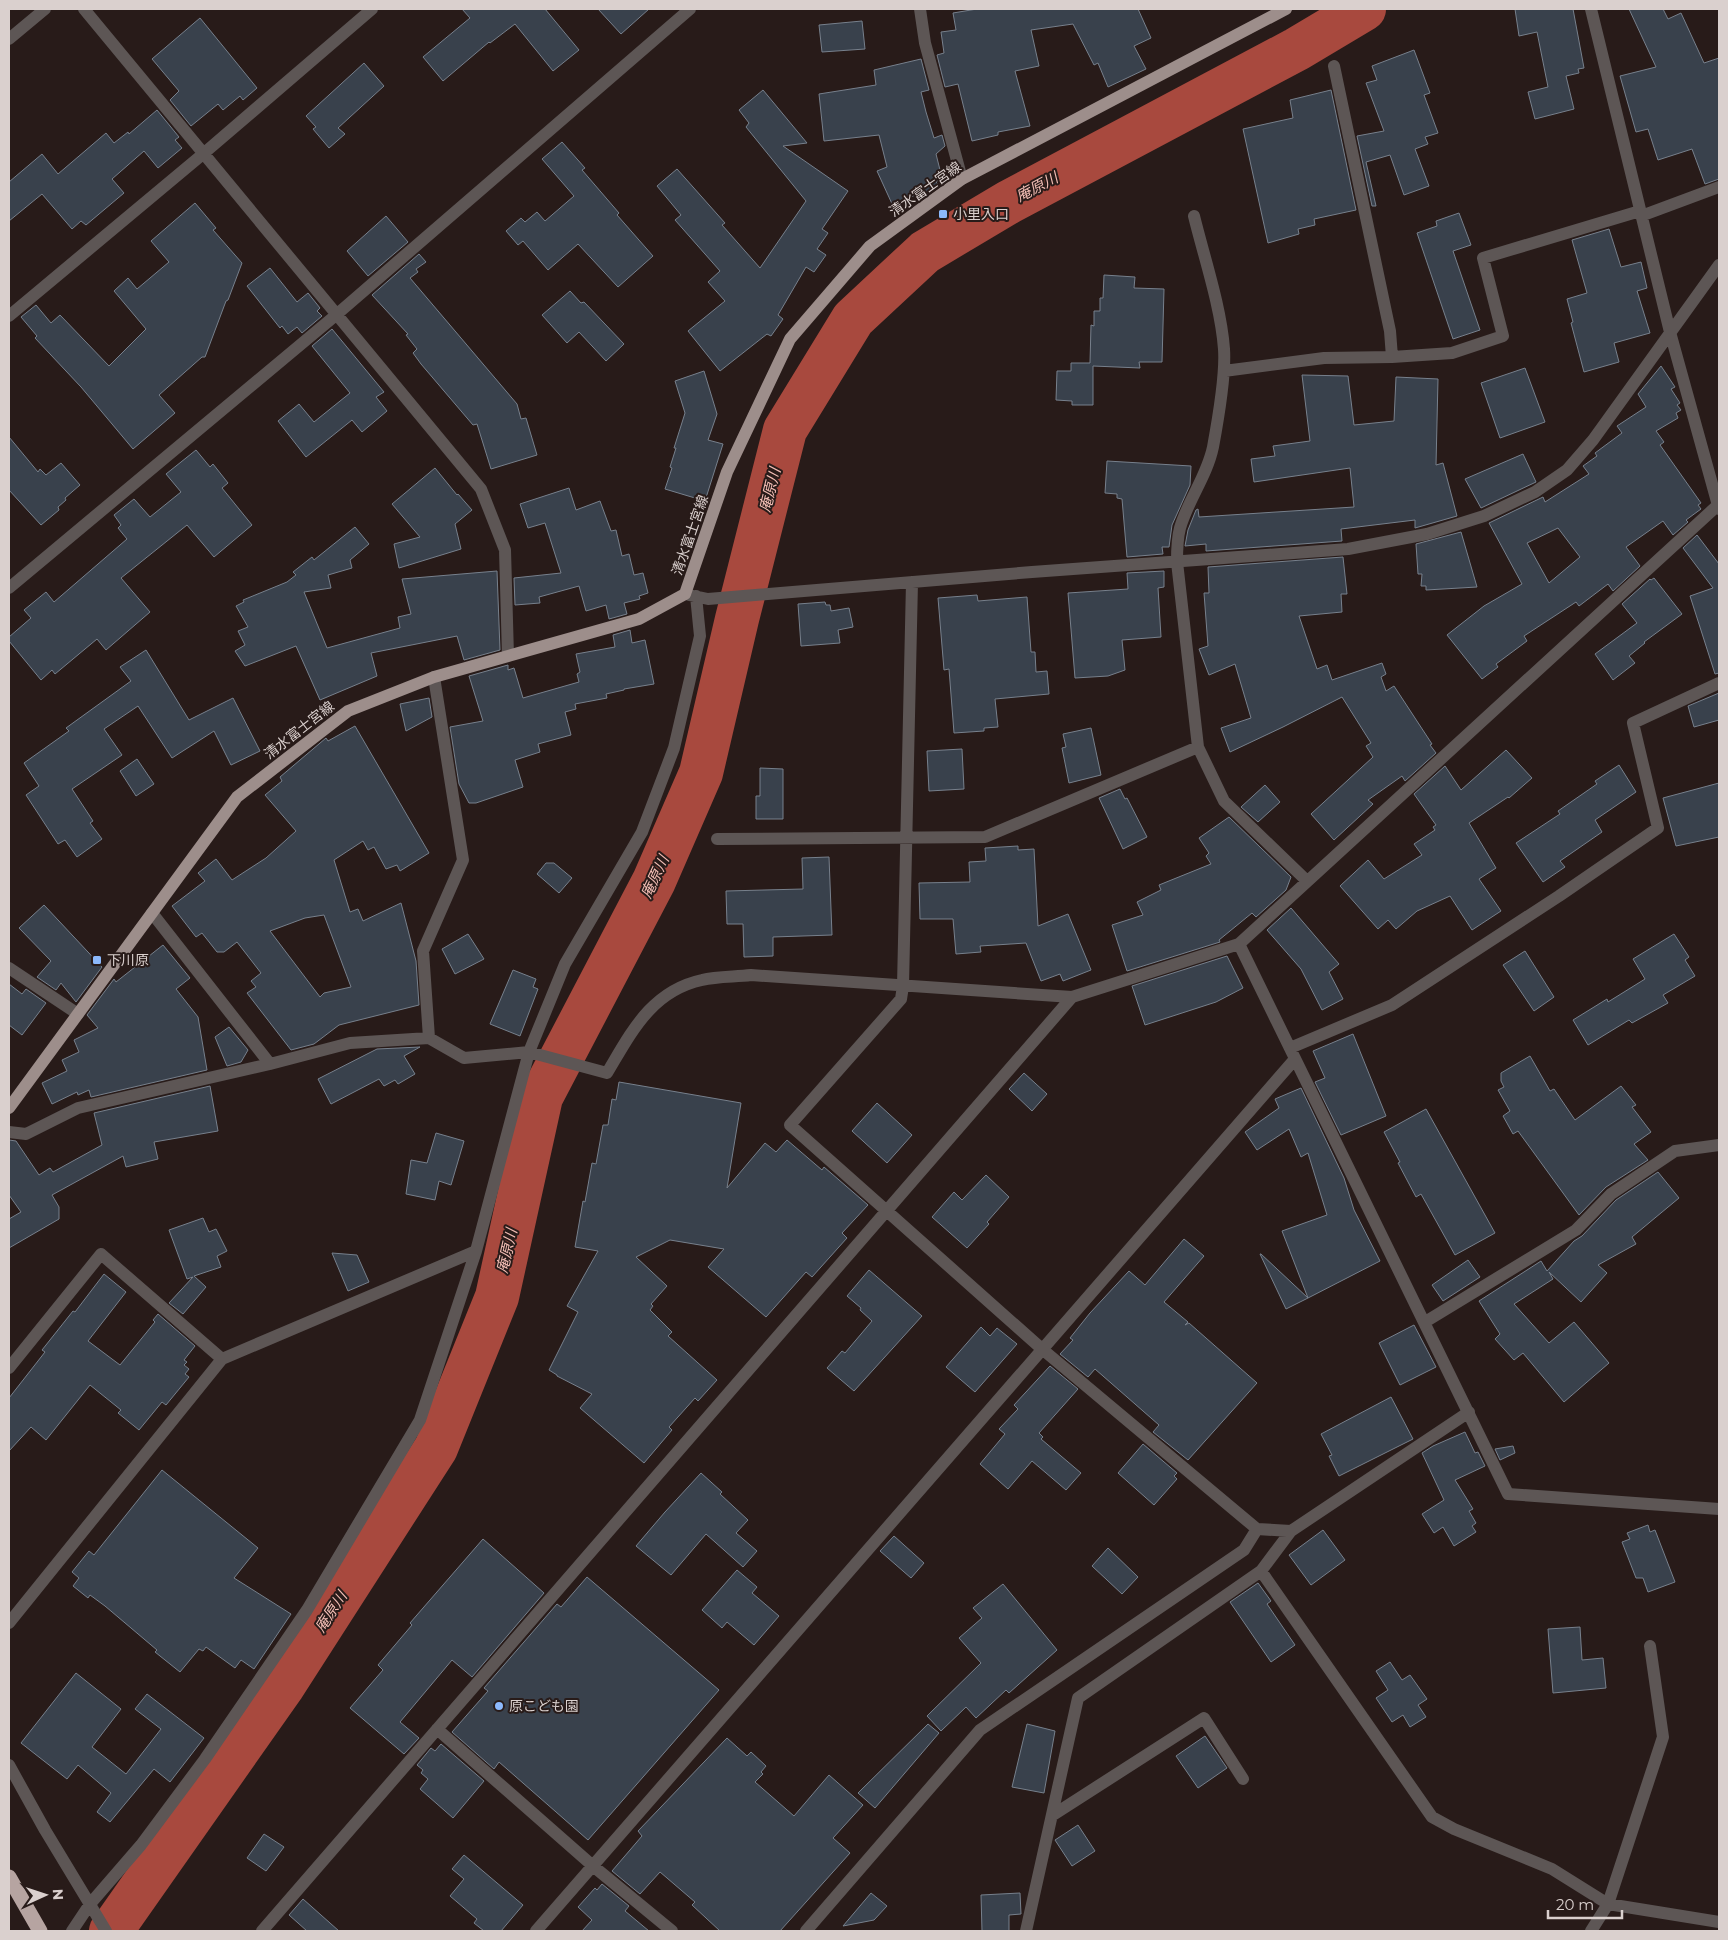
<svg xmlns="http://www.w3.org/2000/svg" width="1728" height="1940" viewBox="0 0 1728 1940" font-family="Montserrat,'Noto Sans JP',sans-serif">
  <style>
    .lines { fill: none; stroke-linecap: round; stroke-linejoin: round }
    .river { stroke: #a8493e; stroke-width: 44 }
    .building { fill: #39414c; stroke: #77808c; fill-rule: evenodd }
    .street { stroke: #5d5655; stroke-width: 12 }
    .primary { stroke: #9d8e8b; stroke-width: 12 }
    .highway { stroke: #b6a4a1; stroke-width: 15 }
    .poi-dot { fill: #8cb9fc; stroke: #281b19; stroke-width: 2 }
    .labels { text-anchor: middle; stroke-width: 4; stroke-linejoin: round; paint-order: stroke }
    .street-label { font-size: 14px; fill: #dad0ce; stroke: #281b19 }
    .poi-label { font-size: 14px; fill: #dad0ce; stroke: #281b19; text-anchor: start }
    .water-label { font-size: 15px; font-style: italic; fill: #f3beb5; stroke: #281b19 }
  </style>
  <rect width="100%" height="100%" fill="#281b19"/>
  <g class="lines">
    <path class="river" d="M111 1931 283 1686 436 1448 497 1297 541 1097 654 881 701 773 737 619 785 430 853 319 925 252 1009 202 1297 49 1364 9"/>
  </g>
  <path class="building" d="M462 9H545L579 50 553 71 515 24 490 43 489 42 443 81 423 57 470 18Z
    M598 9H649L621 34Z
    M977 9H1138L1151 38 1134 46 1146 69 1108 87 1098 63 1094 65 1073 24 1031 30 1039 66 1015 71 1030 126 998 132V135L972 141 958 84 945 87 937 55 944 53 941 32 956 30 953 13Z
    M1515 9H1573L1584 68 1578 69 1579 73 1566 76 1574 109 1535 119 1528 92 1548 87 1537 32 1519 36Z
    M1629 9H1663L1668 19 1681 13 1704 63 1719 58V179L1705 184 1692 149 1658 160 1648 129 1636 132 1620 76 1656 67Z
    M200 18 257 88 243 100 240 96 223 110 218 104 191 126 170 100 179 91 152 59Z
    M862 21 865 49 822 52 819 25Z
    M1414 50 1430 93 1424 95 1438 133 1425 137 1428 144 1415 149 1429 186 1404 195 1390 155 1366 162 1376 206H1372L1357 136 1384 131 1366 83 1377 80 1372 66Z
    M921 59 929 90 921 92 926 112 934 138 942 135 945 146 936 154 942 178 936 182 939 186 918 201 915 195 893 206 877 171 887 167 879 135 824 141 819 94 876 85 874 70Z
    M364 63 384 86 338 128 345 134 329 148 313 129 316 127 306 116Z
    M763 90 807 143 783 146 848 191 822 229 828 233 817 249 826 255 814 272 806 267 778 315 783 319 771 336 767 334 720 371 688 331 725 301 708 282 720 271 675 220 681 215 657 186 677 169 725 223 722 225 760 268 806 201 746 127 749 123 739 110Z
    M1331 90 1356 210 1314 219 1315 225 1298 229 1299 234 1268 243 1243 129 1293 118 1290 100Z
    M157 110 179 137 175 140 182 148 158 168 144 151 112 179 124 193 86 225 81 221 72 229 42 194 9 221V182L42 154 58 174 106 133 114 143 128 132 129 134Z
    M562 142 585 168 582 170 619 213 617 215 653 256 618 287 578 244 548 270 523 241 518 245 506 231 521 218 525 222 537 212 545 221 574 196 542 159Z
    M195 203 216 228 213 230 242 263 228 300 226 301 205 357H202L159 395 175 413 133 449 81 387 35 338 37 336 21 317 36 305 51 323 60 315 109 366 146 329 114 291 128 278 137 289 169 262 151 241Z
    M1459 213 1471 245 1453 251 1480 330 1453 339 1417 233 1437 226 1436 221Z
    M386 216 408 242 368 276 347 251Z
    M1609 229 1621 267 1641 262 1647 288 1637 291 1650 333 1614 343 1619 362 1584 372 1571 323 1573 322 1567 299 1587 293 1572 240Z
    M419 254 426 262 416 269 418 272 410 278 517 404 521 419 526 418 537 455 491 469 477 424 473 425 421 364 413 353 417 349 406 335 408 334 372 295Z
    M270 268 297 302 308 293 320 308 317 311 322 316 302 333 297 327 288 334 282 326 280 328 247 286Z
    M1104 275 1135 277 1134 288 1164 289 1162 362H1139L1140 368 1093 366V405H1072V401L1056 400 1057 371H1071V363H1090L1091 325 1094 326V311H1100V298H1103Z
    M570 291 581 303 584 302 624 344 606 361 579 332 567 343 542 315Z
    M332 329 384 392 376 397 387 411 362 432 352 420 306 457 278 421 299 404 314 422 350 393 312 346Z
    M1661 366 1675 387 1671 389 1680 403 1677 405 1681 410 1676 413 1678 418 1656 431 1664 442 1660 445 1701 503 1698 505 1701 509 1686 520 1688 522 1673 535 1663 521 1626 547 1640 566 1613 591 1608 584 1579 606 1576 602 1524 636 1527 641 1496 664 1498 667 1482 679 1447 635 1484 606 1522 584 1489 523 1543 497 1545 502 1589 474 1583 466 1597 456 1595 453 1622 433 1617 426 1646 407 1638 394ZM1558 528 1580 557 1549 583 1527 543Z
    M1525 368 1545 422 1500 438 1481 383Z
    M704 371 717 414 708 440 723 444 705 501 665 489 672 468 670 467 676 448H674L685 413 675 381Z
    M1302 375 1348 376 1354 425 1394 421 1396 377 1438 379 1436 465 1443 463 1457 516 1415 528V520L1341 529 1342 541 1206 551V544L1185 546 1188 530 1196 510 1198 509 1199 517 1354 507 1350 468 1254 482 1251 459 1275 456 1273 446 1310 441Z
    M9 437 38 472 40 469 46 475 61 463 80 485 65 498 66 500 58 507 59 510 41 525 9 490Z
    M196 450 210 467 213 464 228 483 222 488 252 525 214 557 187 525 121 578 150 612 106 650 97 639 55 674 52 670 41 680 9 641V637L31 618 24 610 46 592 54 602 127 539 118 528 121 525 114 515 134 499 150 517 181 492 166 474Z
    M1523 454 1536 482 1481 508 1465 479Z
    M1107 461 1191 466 1190 485 1172 525 1169 547H1162L1163 554 1127 557 1122 499 1117 498V494L1105 493Z
    M435 468 457 495 458 494 472 510 455 524 461 549 399 568 394 544 420 537 392 504Z
    M569 488 576 510 600 501 611 531 616 530 622 556 629 554 634 575 643 573 648 593 639 596 640 599 624 603 627 614 609 619 606 605 586 611 579 586 539 597 540 603 515 605 514 578 561 573 545 523 528 528 520 504Z
    M355 527 369 544 350 560 352 568 328 575 331 588 304 592 327 648 400 628 398 617 411 614 402 579 497 571 500 650 464 660 457 636 371 653 377 676 320 700 296 646 245 666 235 651 245 645 238 631 248 627 236 606 244 602 243 600 287 582 296 575 293 572 312 557 314 560Z
    M1461 532 1477 587 1426 590V586H1421L1422 574H1418L1416 544Z
    M1697 535 1719 564V673L1715 674 1690 596 1713 588 1683 548Z
    M1343 557 1347 594H1341L1342 612 1299 616 1317 669 1327 665 1332 680 1382 663 1386 674 1381 677 1386 691 1394 686 1432 744 1430 745 1436 753 1405 781 1402 776 1368 800 1373 804 1334 840 1311 814 1373 757 1366 746 1371 743 1342 697 1283 727 1230 752 1221 728 1251 718 1235 664 1209 675 1199 649 1208 646 1204 593H1209L1208 567Z
    M1164 571V587L1158 588 1161 637 1122 640 1125 670 1108 676 1075 678 1068 593 1128 589 1127 573Z
    M1654 578 1682 614 1644 642 1645 643 1629 656 1635 663 1613 680 1595 654 1637 623 1622 604 1650 579 1651 580Z
    M977 595 978 601 1027 597 1031 652H1035L1036 672 1047 671 1049 694 995 699 998 727 984 728V731L954 733 949 669 944 670 938 598Z
    M825 602 826 605H830L831 611 849 608 853 627 838 630 840 643 801 646 798 604Z
    M630 630 632 643 645 640 654 684 624 689V690L606 694 607 698 575 704 576 709 565 712 571 735 538 744 540 752 515 760 523 787 476 803H469L459 784 450 727 483 721 469 676 508 665V670L514 668 523 698 579 682 577 674 580 672 576 654 615 647 613 635Z
    M146 650 189 720 233 698 260 751 231 765 214 731 172 758 138 706 104 729 122 755 72 789 93 821 90 823 102 839 77 857 65 840 58 844 26 795 39 786 24 763 69 731 66 728 131 681 120 667Z
    M1719 693V720L1694 727 1688 706Z
    M429 698 432 717 406 731 400 704Z
    M355 726 429 853 400 871 397 865 386 869 374 847 368 850 363 841 334 860 350 912 358 909 363 921 401 903 416 961 419 1005 339 1025 314 1044 291 1050 247 993 256 987 251 981 261 973 237 942 224 952H217L202 933 196 937 172 906 205 881 198 873 216 859 232 880 266 858 296 831 265 795 282 781 280 777 326 738 328 741ZM324 915 351 987 324 993 320 997 270 931 305 918Z
    M1091 728 1101 775 1069 783 1062 748 1066 747 1063 734Z
    M962 749 964 789 929 791 927 751Z
    M1506 750 1532 778 1509 798 1508 797 1469 823 1496 868 1479 879 1501 911 1472 930 1450 896 1417 911 1396 929 1388 920 1378 929 1340 886 1368 860 1384 879 1422 855 1414 844 1435 830 1433 827 1436 825 1414 794 1445 766 1461 790Z
    M137 759 154 784 136 796 120 771Z
    M1619 765 1636 792 1595 820 1602 832 1560 861 1565 867 1543 882 1516 843 1560 814 1558 811 1597 784 1595 781Z
    M760 768 783 769V819H756V796H760Z
    M1719 783V837L1676 846 1663 798Z
    M1265 785 1280 802 1258 822 1241 807Z
    M1120 789 1125 799 1127 798 1147 837 1123 849 1099 798Z
    M1229 817 1291 877 1286 890 1256 917 1252 913 1219 940 1220 942 1127 971 1112 925 1143 915 1137 902 1161 890 1159 885 1211 864 1206 856 1209 853 1199 838Z
    M1018 846V850L1034 849 1038 926 1068 914 1091 970 1063 981 1060 974 1041 981 1026 943 980 946 981 952 956 954 953 919H920L919 883 970 882 969 862 986 861 985 848Z
    M829 857 832 935 773 937V956L744 957 743 924H727L726 891 803 889 802 858Z
    M546 863H554L572 878 559 893 537 874Z
    M44 905 102 967 76 1002 61 983 56 990 37 977 51 961 19 928Z
    M1291 908 1339 964 1329 972 1343 999 1322 1010 1301 969 1267 930Z
    M468 934 484 959 455 974 442 949Z
    M1674 934 1689 957 1685 960 1695 976 1663 995 1668 1003 1632 1023 1629 1020 1588 1045 1573 1020 1607 999 1608 1002 1645 979 1633 959Z
    M163 945 190 978 176 989 198 1017 207 1070 91 1097 89 1090 78 1095 77 1092 52 1104 42 1083 67 1071 62 1060 79 1052 74 1040 98 1028 87 1015 114 979 116 982Z
    M1525 951 1554 997 1534 1011 1503 965Z
    M1227 956 1243 988 1216 1002 1145 1025 1132 986Z
    M513 970 536 979 533 987 538 989 520 1036 490 1024Z
    M9 984 22 994 26 989 46 1003 22 1035 9 1025Z
    M229 1027 248 1050 241 1062 227 1066 215 1037Z
    M1353 1034 1386 1116 1341 1135 1315 1082 1325 1078 1313 1051Z
    M420 1047 404 1056 415 1074 398 1084 395 1080 384 1086 379 1079 331 1104 318 1079 377 1049Z
    M1530 1056 1550 1091 1554 1089 1575 1120 1621 1086 1636 1105 1632 1107 1651 1132 1634 1144 1648 1160 1606 1187 1579 1215 1518 1131 1513 1134 1503 1116 1510 1111 1498 1090 1504 1087 1501 1081V1073Z
    M1024 1073 1047 1094 1032 1111 1009 1089Z
    M619 1082 741 1103 727 1188 765 1143 776 1152 787 1140 822 1170 824 1167 868 1205 842 1233 847 1238 812 1277 806 1272 766 1317 708 1267 724 1249 670 1240 636 1257 667 1286 651 1304 653 1306 650 1310 672 1332 668 1336 717 1380 698 1401 695 1398 669 1427 672 1430 644 1463 580 1408 592 1394 557 1376V1375L549 1370 578 1312 567 1306 598 1251 575 1247 583 1201 585 1202 592 1163 596 1164 603 1125H608L612 1099 616 1100Z
    M210 1086 218 1131 154 1142 158 1159 126 1167 123 1156 52 1195 59 1207V1219L9 1248V1219L21 1212 9 1195V1140L16 1141 39 1175 50 1168 53 1172 102 1145 94 1113Z
    M1301 1088 1344 1178 1354 1210 1380 1261 1308 1298 1282 1231 1327 1215 1308 1153 1301 1157 1289 1129 1257 1150 1245 1132 1279 1108 1275 1099Z
    M877 1103 912 1135 887 1163 852 1131Z
    M1426 1109 1495 1233 1455 1255 1421 1194 1416 1197 1398 1163 1400 1162 1384 1132Z
    M436 1133 464 1141 451 1185 439 1181 435 1200 406 1194 411 1160 427 1163Z
    M1658 1172 1679 1198 1632 1237 1636 1244 1598 1265 1607 1273 1581 1302 1549 1272 1553 1279 1514 1304 1549 1343 1574 1322 1609 1363 1564 1402 1523 1353 1514 1360 1495 1339 1500 1334 1479 1301 1541 1261 1547 1271 1574 1241 1582 1236 1616 1200Z
    M986 1175 1009 1197 987 1222 989 1224 967 1248 932 1217 954 1192 962 1200Z
    M203 1218 209 1232 216 1229 227 1251 217 1256 221 1267 194 1276 206 1287 183 1314 169 1303 193 1277 187 1279 169 1230Z
    M1184 1239 1204 1256 1164 1302 1188 1322 1185 1325 1189 1323 1257 1383 1188 1460 1153 1432 1159 1425 1095 1369 1088 1377 1060 1354 1073 1340 1070 1338 1090 1313 1129 1271 1145 1285Z
    M332 1253 357 1255 369 1282 348 1291Z
    M1260 1254H1261L1308 1298 1286 1309Z
    M1468 1260 1480 1277 1443 1301 1432 1285Z
    M869 1270 922 1316 854 1391 827 1368 842 1351 845 1353 872 1321 860 1310 861 1308 847 1296Z
    M104 1274 126 1292 88 1341 120 1365 155 1322 153 1320 158 1314 195 1346 184 1360 187 1362 184 1365 189 1369 185 1374 189 1377 166 1405 162 1402 139 1430 118 1413 121 1410 90 1385 46 1440 31 1427 9 1451V1398L45 1352 42 1350 73 1311 75 1312Z
    M1414 1325 1436 1367 1400 1385 1379 1343Z
    M981 1327 990 1336 997 1328 1017 1344 975 1392 946 1367Z
    M1050 1366 1078 1389 1039 1433 1043 1437 1041 1439 1081 1473 1066 1490 1032 1461 1008 1489 980 1464 1005 1434 999 1429 1018 1409 1014 1405Z
    M1391 1397 1413 1439 1339 1476 1329 1456 1332 1455 1321 1434Z
    M1465 1432 1475 1453 1478 1452 1485 1466 1455 1480 1473 1509 1469 1511 1476 1523 1472 1526 1476 1532 1454 1546 1443 1527 1434 1533 1422 1514 1444 1500 1422 1453 1433 1446Z
    M1143 1444 1177 1473 1174 1476 1177 1479 1154 1505 1118 1473Z
    M1513 1446 1515 1453 1500 1460 1495 1449Z
    M162 1470 258 1548 234 1578 291 1614 254 1669 241 1660 235 1668 206 1647 203 1651 199 1649 180 1672 155 1652 157 1650 105 1606 90 1595 88 1598 73 1586 79 1578 72 1572 89 1551 94 1555Z
    M701 1473 722 1492 720 1494 748 1520 736 1533 757 1551 743 1567 706 1534 671 1575 636 1546 665 1512Z
    M1648 1525 1650 1532 1655 1530 1675 1582 1648 1592 1643 1578H1636L1622 1542 1630 1539 1627 1533Z
    M1323 1530 1345 1560 1311 1585 1289 1555Z
    M894 1536 924 1563 911 1578 880 1551Z
    M483 1539 544 1593 472 1677 452 1660 400 1722 419 1738 404 1754 350 1708 383 1670 378 1665 412 1625 410 1623Z
    M1108 1548 1138 1577 1122 1594 1092 1566Z
    M737 1570 757 1587 752 1593 779 1616 754 1645 727 1622 722 1628 702 1610Z
    M587 1577 719 1690 588 1840 499 1762 494 1769 452 1732 488 1691 484 1688 557 1604 561 1607Z
    M1258 1583 1271 1601 1267 1604 1295 1645 1271 1662 1230 1602Z
    M1003 1584 1057 1650 1009 1693 1006 1690 976 1718 966 1707 941 1731 927 1716 981 1663 959 1638 982 1618 973 1608Z
    M1580 1627 1582 1660 1603 1658 1606 1688 1553 1693 1548 1629Z
    M1390 1662 1402 1680 1410 1675 1427 1699 1418 1705 1426 1717 1410 1727 1403 1715 1392 1722 1376 1698 1388 1690 1376 1671Z
    M76 1673 121 1709 92 1747 126 1774 161 1729 135 1709 147 1694 204 1738 170 1782 154 1769 110 1822 97 1812 111 1793 78 1765 67 1779 21 1743Z
    M928 1724 939 1733 875 1808 858 1793Z
    M1027 1724 1055 1731 1044 1793 1012 1787Z
    M1205 1736 1227 1768 1198 1788 1176 1756Z
    M727 1738 747 1756 751 1752 766 1766 761 1772 763 1774 755 1782 794 1816 829 1775 863 1805 833 1838 850 1853 780 1931H720L692 1905 695 1902 660 1872 640 1894 612 1871 642 1836 638 1831Z
    M441 1744 484 1781 453 1818 420 1789 428 1779 421 1773 423 1770 417 1765 431 1748 435 1751Z
    M1078 1825 1095 1851 1072 1866 1055 1840Z
    M264 1834 284 1847 266 1871 247 1858Z
    M464 1855 523 1905 501 1931H484L474 1923 477 1919 450 1896 464 1879 452 1869Z
    M602 1884 629 1906 625 1911 649 1931H582L592 1920 578 1907 595 1888 597 1890Z
    M871 1893 887 1906 874 1920 843 1926Z
    M1020 1893 1021 1914 1009 1915V1931H982L981 1895Z
    M303 1899 339 1931H307L289 1915Z"/>
  <g class="lines">
    <path class="street" d="M84 9 481 489 505 550 508 656
      M920 9 925 43 962 179
      M1591 9 1670 332 1719 509
      M9 39 45 9
      M1334 66 1390 331 1392 357
      M1194 216C1204 257 1221 307 1224 349 1226 376 1218 420 1213 447 1207 476 1188 500 1180 528 1177 539 1177 550 1177 562L1198 747 1224 801 1307 881
      M1641 216 1719 187
      M9 316 203 154 372 9
      M1224 371 1324 358 1392 357 1452 353 1503 336 1483 258 1640 211
      M912 582 903 986 901 999 790 1125 1042 1349 1257 1529 1291 1531
      M9 588 336 315 690 9
      M689 595 708 599 1032 572 1348 549 1427 534 1484 516 1535 492 1567 470 1593 440 1719 265
      M717 839 985 837 1198 747
      M152 913 270 1064
      M1239 944 1508 1494 1719 1509
      M9 968 78 1014
      M429 1038 423 951 463 860 434 677
      M1290 1048 1392 1005 1559 896 1658 828 1633 723 1719 683
      M9 1132 26 1134 78 1108 270 1064 350 1043 429 1038 464 1058 529 1052 607 1073C631 1033 651 991 702 980 717 976 735 977 751 975L1072 997 1239 944 1718 505
      M1425 1322 1576 1230 1611 1194 1675 1151 1719 1145
      M9 1368 101 1254 222 1359
      M1261 1571 1432 1817 1454 1829 1552 1869 1608 1904 1719 1922
      M9 1623 222 1359 476 1251
      M437 1729 593 1866 672 1931
      M9 1765 45 1830 106 1931
      M1053 1815 1204 1718 1243 1779
      M72 1931 90 1904 141 1845 205 1759 307 1610 420 1420 476 1251 529 1052 565 964 642 832 674 748 700 636 696 596
      M262 1931 1072 997
      M536 1931 1295 1059
      M806 1931 980 1730 1244 1550 1257 1529
      M1026 1931 1078 1698 1261 1571 1291 1531 1469 1412
      M1591 1931 1608 1904 1663 1737 1650 1646"/>
    <path class="primary" d="M9 1108 237 797 348 711 434 677 639 619 685 594 727 472 790 339 870 246 962 179 1286 9"/>
    <path class="highway" d="M9 1877 40 1931"/>
  </g>
  <g class="poi-dot">
    <rect x="938" y="209" width="10" height="10" rx="2.5"/>
    <rect x="92" y="955" width="10" height="10" rx="2.5"/>
    <circle cx="499" cy="1706" r="5"/>
  </g>
  <g class="labels">
    <g class="street-label">
      <text transform="translate(925 189) rotate(-35)" y="5">清水富士宮線</text>
      <text transform="translate(690 535) rotate(-71)" y="5">清水富士宮線</text>
      <text transform="translate(299 730) rotate(-38)" y="5">清水富士宮線</text>
    </g>
    <g class="poi-label">
      <text x="953" y="219">小里入口</text>
      <text x="107" y="965">下川原</text>
      <text x="509" y="1711">原こども園</text>
    </g>
    <g class="water-label">
      <text transform="translate(1037 187) rotate(-28)" y="5">庵原川</text>
      <text transform="translate(770 490) rotate(-76)" y="5">庵原川</text>
      <text transform="translate(655 877) rotate(-65)" y="5">庵原川</text>
      <text transform="translate(507 1251) rotate(-77)" y="5">庵原川</text>
      <text transform="translate(331 1612) rotate(-57)" y="5">庵原川</text>
    </g>
  </g>
  <rect width="1728" height="1940" fill="none" stroke="#dad0ce" stroke-width="20"/>
  <g transform="translate(45 1895) rotate(87)" stroke="#281b19" stroke-width="4" paint-order="stroke">
  <path d="M0-4L9 19L0 12L-9 19Z" fill="#dad0ce"/>
  <text y="-8" font-size="14" font-weight="bold" text-anchor="middle" fill="#dad0ce">N</text>
  </g>
  <path d="M1548 1910v8h74v-8" fill="none" stroke="#dad0ce" stroke-width="2.5"/>
  <text x="1556" y="1910" font-size="15" fill="#dad0ce" stroke="#281b19" stroke-width="4" paint-order="stroke">20 m</text>
</svg>
